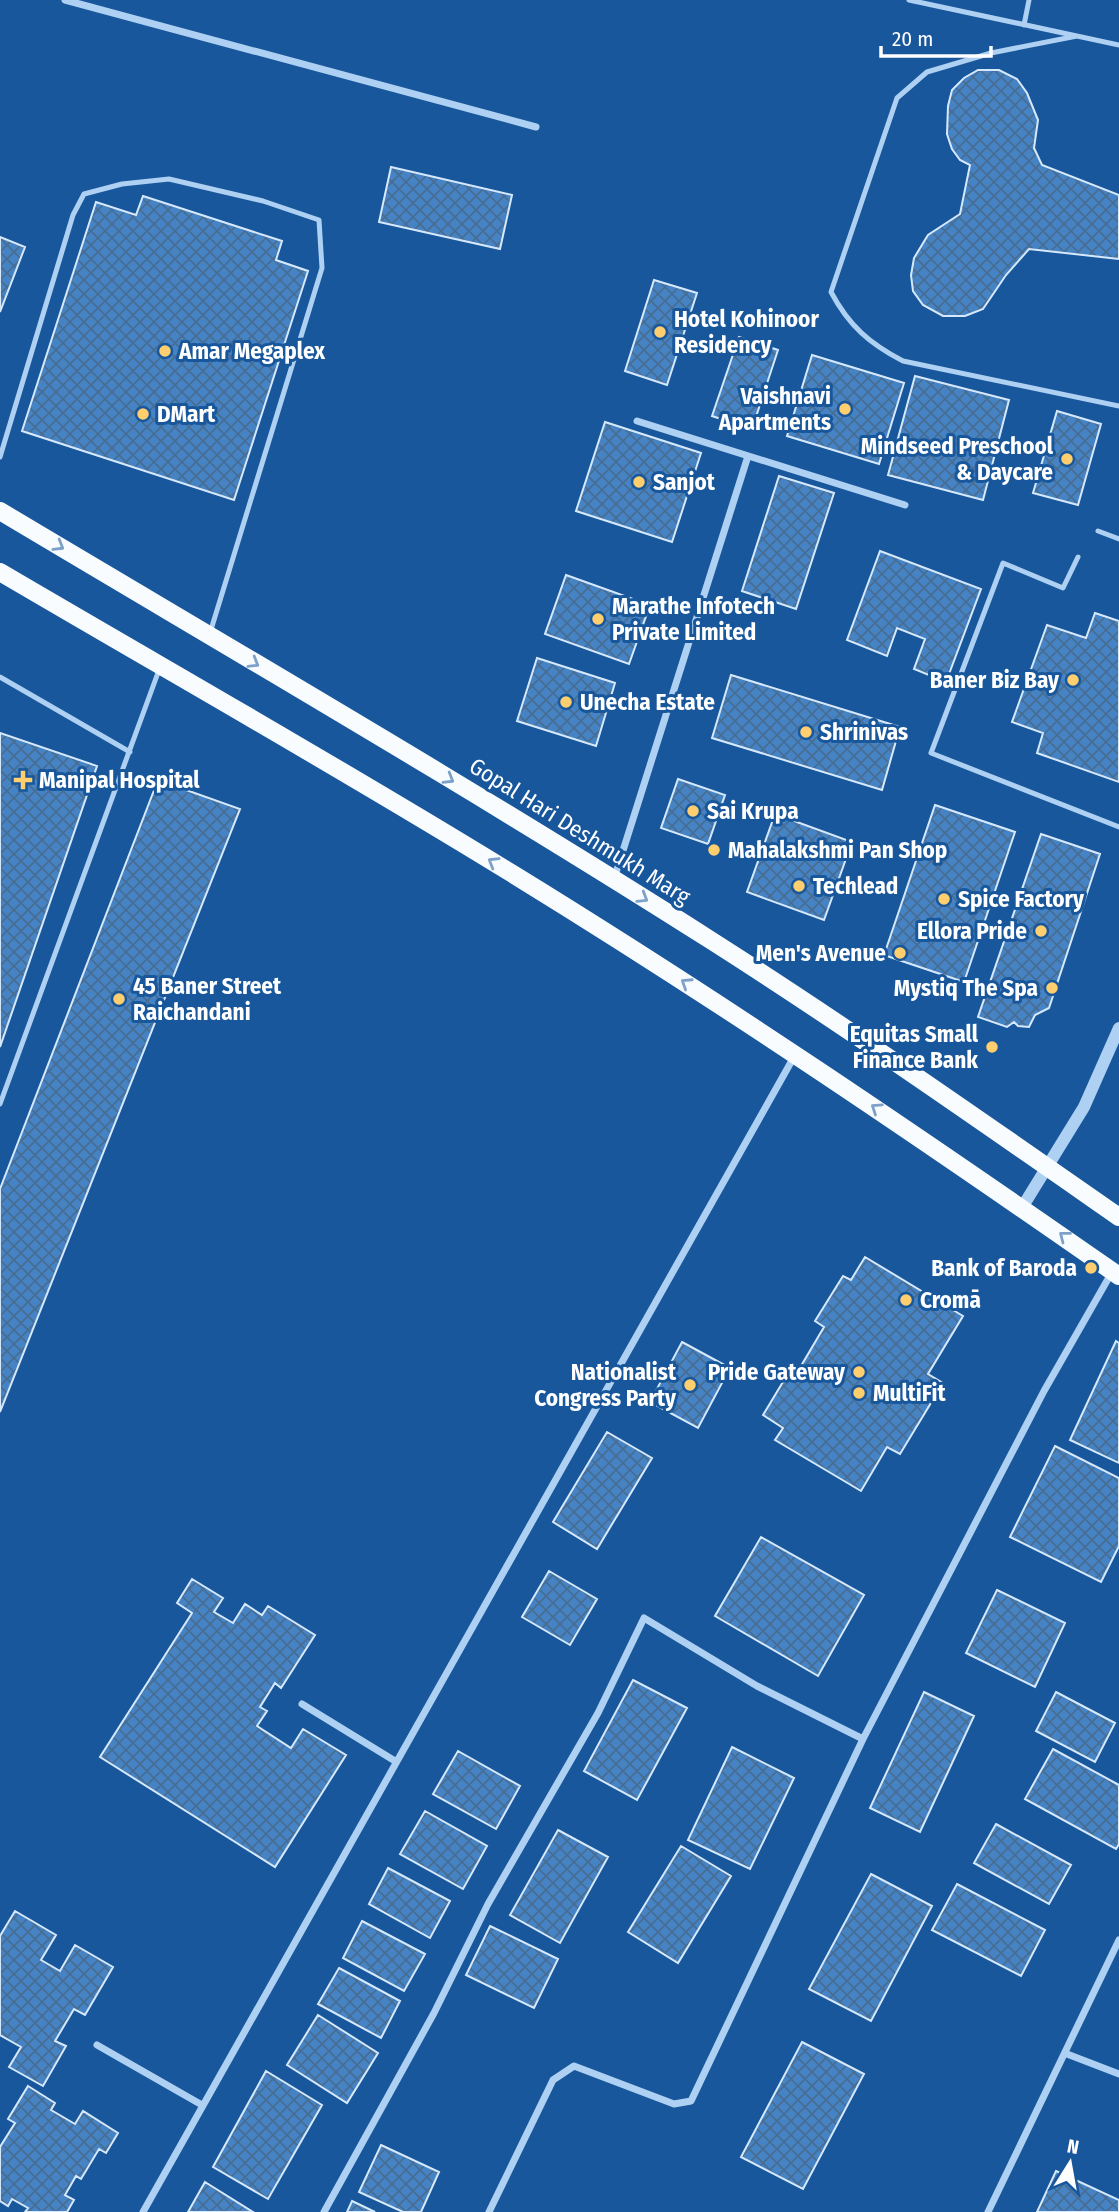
<svg xmlns="http://www.w3.org/2000/svg" width="1119" height="2212" viewBox="0 0 1119 2212" font-family="'Fira Sans Condensed',sans-serif">
  <style>
    .building { fill: url(#building-cross-hatch); stroke: #d6e9fc; stroke-width: 2 }
    .lines { fill: none; stroke-linecap: round; stroke-linejoin: round }
    .service { stroke: #aed0f2; stroke-width: 5 }
    .minor { stroke: #aed0f2; stroke-width: 7 }
    .tertiary { stroke: #aed0f2; stroke-width: 12 }
    .primary { stroke: #f9fcff; stroke-width: 18 }
    .oneway { stroke: #7da1c8 }
    .poi-dot { fill: #ffcf6f; stroke: #18579b; stroke-width: 2.5 }
    .labels { text-anchor: middle; stroke-width: 6; stroke-linejoin: round; paint-order: stroke }
    .poi-label { font-size: 23px; font-weight: bold; fill: #fff; stroke: #18579b; text-anchor: start }
    .street-label { font-size: 23px; fill: #fff; stroke: #18579b }
  </style>
  <defs>
    <pattern id="building-cross-hatch" width="8" height="8" patternUnits="userSpaceOnUse" patternTransform="scale(1.75)"><rect width="8" height="8" fill="#4583c4"/><path d="M0 0l8 8M0 8l8-8" fill="none" stroke="#486d94"/></pattern>
  </defs>
  <rect width="100%" height="100%" fill="#18579b"/>
  <path class="building" d="M978 70H999L1017 79 1027 93 1038 120 1034 148 1042 165 1119 195V259L1029 249 1006 275 983 309 965 316H943L923 305 913 291 911 275 914 258 928 235 960 214 970 165 960 160 952 149 947 134 948 106 952 90 964 78Z
    M391 167 512 195 500 249 379 222Z
    M143 196 282 241 276 260 308 271 234 500 22 431 96 202 136 215Z
    M0 237 25 247 0 312Z
    M654 280 697 293 667 385 625 371Z
    M739 337 778 350 752 429 712 416Z
    M812 355 904 383 879 464 787 436Z
    M915 376 1009 400 983 500 888 475Z
    M1057 411 1101 424 1078 505 1033 493Z
    M605 422 701 453 672 542 576 511Z
    M779 476 834 493 796 609 742 591Z
    M880 551 981 589 946 682 914 669 925 639 897 628 887 656 847 640Z
    M566 575 650 605 629 664 545 634Z
    M1095 613 1119 621V782L1037 753 1043 733 1012 722 1047 625 1086 638Z
    M537 658 615 683 596 746 517 721Z
    M731 675 900 727 882 790 712 738Z
    M0 733 97 766 0 1047Z
    M678 779 725 795 708 844 661 828Z
    M158 780 240 809 0 1412V1189Z
    M935 805 1015 832 964 982 884 955Z
    M775 814 852 842 824 920 747 892Z
    M1041 834 1100 854 1049 1008 1035 1015 1029 1027 1018 1026 1014 1022 1007 1027 978 1017Z
    M865 1257 963 1316 928 1374 943 1383 900 1454 887 1447 861 1491 775 1440 783 1428 763 1415 792 1367 798 1371 824 1327 815 1321 843 1276 851 1280Z
    M1116 1341 1119 1343V1463L1070 1440Z
    M682 1342 730 1368 698 1428 650 1402Z
    M607 1432 652 1458 597 1549 553 1522Z
    M1055 1446 1119 1478V1546L1101 1582 1010 1537Z
    M761 1537 864 1595 818 1676 715 1616Z
    M549 1571 597 1599 570 1645 522 1617Z
    M192 1579 223 1598 214 1612 233 1623 245 1604 262 1615 268 1606 315 1635 281 1688 275 1683 260 1707 267 1711 257 1726 291 1748 303 1729 346 1755 275 1867 100 1757 192 1613 177 1603Z
    M997 1590 1065 1623 1035 1687 966 1653Z
    M633 1680 687 1708 637 1800 584 1771Z
    M924 1692 974 1716 920 1832 870 1808Z
    M1056 1692 1115 1723 1095 1762 1036 1731Z
    M732 1747 794 1778 750 1869 688 1840Z
    M1053 1749 1119 1785V1844L1116 1849 1025 1799Z
    M458 1751 520 1786 496 1829 433 1794Z
    M425 1811 487 1846 463 1889 400 1854Z
    M996 1824 1071 1865 1049 1904 974 1863Z
    M558 1830 608 1857 560 1943 510 1915Z
    M681 1846 731 1876 678 1963 628 1932Z
    M388 1868 450 1901 430 1938 369 1904Z
    M871 1874 932 1906 871 2021 809 1989Z
    M957 1884 1045 1930 1021 1976 932 1930Z
    M15 1911 56 1935 41 1960 60 1971 75 1945 113 1967 85 2015 74 2009 55 2041 66 2046 43 2086 9 2067 21 2047 0 2035V1936Z
    M362 1921 425 1954 404 1991 343 1958Z
    M490 1926 558 1959 534 2008 466 1975Z
    M339 1968 400 2001 381 2038 318 2004Z
    M318 2015 378 2053 347 2103 287 2065Z
    M802 2042 864 2074 803 2189 741 2157Z
    M266 2071 322 2105 268 2199 213 2167Z
    M28 2086 55 2103 51 2110 75 2124 83 2111 118 2133 106 2153 99 2149 81 2179 76 2176 65 2195 74 2200 67 2212H25L28 2208 12 2199 8 2206 0 2201V2147L15 2123 8 2119Z
    M381 2145 439 2172 421 2212H403L359 2192Z
    M1056 2171 1119 2200V2212H1037Z
    M205 2182 253 2212H188Z
    M352 2201 375 2212H347Z"/>
  <g class="lines">
    <path class="service" d="M909 0 1119 45
      M1024 25 1029 0
      M1077 36 991 53 927 72 897 98 831 292C849 326 870 344 903 361L1119 406
      M0 457 73 215 84 194 122 184 169 179 263 201 319 220 322 268 210 633
      M1098 531 1119 539
      M1078 557 1063 588 1003 563 931 753 1119 827
      M0 677 130 752
      M0 1104 159 670"/>
    <path class="minor" d="M65 0 536 127
      M637 421 905 505
      M614 879 748 456
      M302 1704 395 1761
      M97 2045 202 2105
      M1067 2054 1119 2074
      M143 2212 795 1055
      M324 2212 434 2013 488 1904 598 1713 644 1618 757 1686 863 1739 1044 1391 1112 1272
      M489 2212 553 2080 574 2066 674 2104 691 2101 863 1739
      M988 2212 1119 1940"/>
    <path class="tertiary" d="M1023 1206 1084 1107 1119 1028"/>
    <path class="primary" d="M0 511C238 653 478 792 712 941 850 1029 984 1123 1119 1217
      M0 572C172 673 346 771 516 876 721 1002 921 1138 1119 1276"/>
  </g>
  <defs><path id="oneway-chevron" d="M-2-3.5L2.5 0L-2 3.5" fill="none" stroke-width="1.6" stroke-linecap="round" stroke-linejoin="round" transform="scale(1.75)"/></defs>
  <g class="oneway">
    <use href="#oneway-chevron" transform="translate(59 546) rotate(31)"/>
    <use href="#oneway-chevron" transform="translate(254 663) rotate(31)"/>
    <use href="#oneway-chevron" transform="translate(449 779) rotate(31)"/>
    <use href="#oneway-chevron" transform="translate(493 862) rotate(-149)"/>
    <use href="#oneway-chevron" transform="translate(643 898) rotate(32)"/>
    <use href="#oneway-chevron" transform="translate(686 983) rotate(-147)"/>
    <use href="#oneway-chevron" transform="translate(876 1108) rotate(-146)"/>
    <use href="#oneway-chevron" transform="translate(1064 1236) rotate(-142)"/>
  </g>
  <g class="poi-dot">
    <circle cx="660" cy="332" r="7"/>
    <circle cx="165" cy="351" r="7"/>
    <circle cx="845" cy="409" r="7"/>
    <circle cx="143" cy="414" r="7"/>
    <circle cx="1067" cy="459" r="7"/>
    <circle cx="639" cy="482" r="7"/>
    <circle cx="598" cy="619" r="7"/>
    <circle cx="1073" cy="680" r="7"/>
    <circle cx="566" cy="702" r="7"/>
    <circle cx="806" cy="732" r="7"/>
    <path d="M19.5 769.5h7v7h7v7h-7v7h-7v-7h-7v-7h7z"/>
    <circle cx="693" cy="811" r="7"/>
    <circle cx="714" cy="850" r="7"/>
    <circle cx="799" cy="886" r="7"/>
    <circle cx="944" cy="899" r="7"/>
    <circle cx="1041" cy="931" r="7"/>
    <circle cx="900" cy="953" r="7"/>
    <circle cx="1052" cy="988" r="7"/>
    <circle cx="119" cy="999" r="7"/>
    <circle cx="992" cy="1047" r="7"/>
    <circle cx="1091" cy="1268" r="7"/>
    <circle cx="906" cy="1300" r="7"/>
    <circle cx="859" cy="1372" r="7"/>
    <circle cx="690" cy="1385" r="7"/>
    <circle cx="859" cy="1393" r="7"/>
  </g>
  <g class="labels">
    <g class="poi-label">
      <text x="674" y="327">Hotel Kohinoor<tspan x="674" dy="26">Residency</tspan></text>
      <text x="179" y="359">Amar Megaplex</text>
      <text x="831" y="404" text-anchor="end">Vaishnavi<tspan x="831" dy="26">Apartments</tspan></text>
      <text x="157" y="422">DMart</text>
      <text x="1053" y="454" text-anchor="end">Mindseed Preschool<tspan x="1053" dy="26">&amp; Daycare</tspan></text>
      <text x="653" y="490">Sanjot</text>
      <text x="612" y="614">Marathe Infotech<tspan x="612" dy="26">Private Limited</tspan></text>
      <text x="1059" y="688" text-anchor="end">Baner Biz Bay</text>
      <text x="580" y="710">Unecha Estate</text>
      <text x="820" y="740">Shrinivas</text>
      <text x="39" y="788">Manipal Hospital</text>
      <text x="707" y="819">Sai Krupa</text>
      <text x="728" y="858">Mahalakshmi Pan Shop</text>
      <text x="813" y="894">Techlead</text>
      <text x="958" y="907">Spice Factory</text>
      <text x="1027" y="939" text-anchor="end">Ellora Pride</text>
      <text x="886" y="961" text-anchor="end">Men's Avenue</text>
      <text x="133" y="994">45 Baner Street<tspan x="133" dy="26">Raichandani</tspan></text>
      <text x="1038" y="996" text-anchor="end">Mystiq The Spa</text>
      <text x="978" y="1042" text-anchor="end">Equitas Small<tspan x="978" dy="26">Finance Bank</tspan></text>
      <text x="1077" y="1276" text-anchor="end">Bank of Baroda</text>
      <text x="920" y="1308">Cromā</text>
      <text x="676" y="1380" text-anchor="end">Nationalist<tspan x="676" dy="26">Congress Party</tspan></text>
      <text x="845" y="1380" text-anchor="end">Pride Gateway</text>
      <text x="873" y="1401">MultiFit</text>
    </g>
    <g class="street-label">
      <text transform="translate(580 831) rotate(32)" y="8">Gopal Hari Deshmukh Marg</text>
    </g>
  </g>
  <g transform="translate(1070 2163) rotate(11)" stroke="#18579b" stroke-width="5" paint-order="stroke">
  <path d="M0-5L12 26L0 18L-12 26Z" fill="#ffffff"/>
  <text y="-10" font-size="19" font-weight="bold" text-anchor="middle" fill="#ffffff">N</text>
  </g>
  <path d="M881 46v10h110v-10" fill="none" stroke="#ffffff" stroke-width="3.5"/>
  <text x="892" y="46" font-size="21" fill="#ffffff" stroke="#18579b" stroke-width="5" paint-order="stroke">20 m</text>
</svg>
